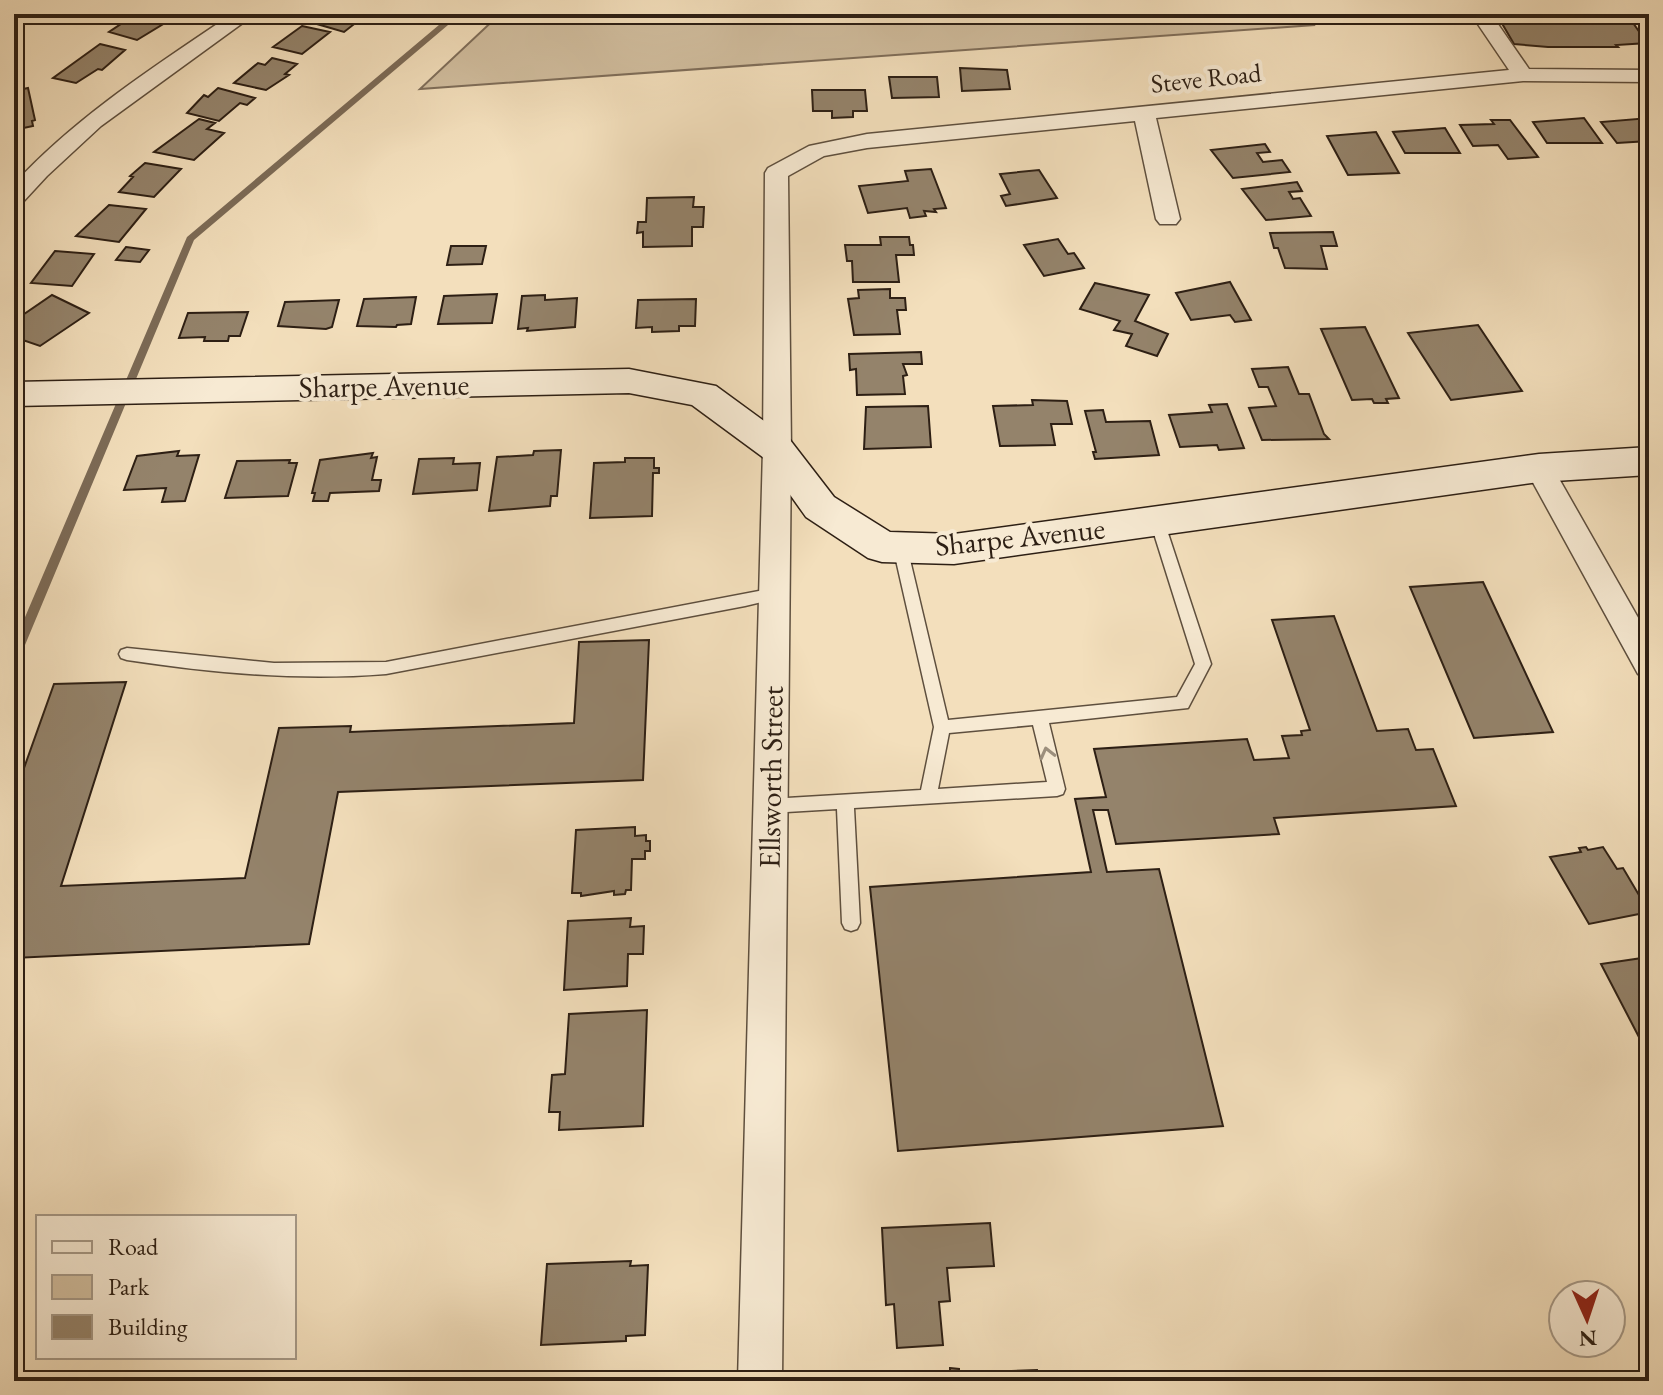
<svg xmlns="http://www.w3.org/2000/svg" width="1663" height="1395" viewBox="0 0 1663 1395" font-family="'EB Garamond',serif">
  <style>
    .green { fill: #d1be9f; stroke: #7f6e5a; stroke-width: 2 }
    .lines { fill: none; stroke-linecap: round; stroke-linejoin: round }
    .stream { fill: #7c6b57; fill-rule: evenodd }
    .building { fill: #94836b; stroke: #2d1f14; stroke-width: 2 }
    .lane-casing { stroke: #5e4f3e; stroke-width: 3 }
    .street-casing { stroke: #5e4f3e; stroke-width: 3 }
    .secondary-casing { stroke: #2d1f14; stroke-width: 3 }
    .lane { fill: #f7ead3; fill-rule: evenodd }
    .street { fill: #f7ead3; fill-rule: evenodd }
    .secondary { fill: #f7ead3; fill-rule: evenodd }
    .oneway { stroke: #9c8f7d }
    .labels { text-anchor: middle; stroke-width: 8; stroke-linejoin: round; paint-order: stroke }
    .far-street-label { font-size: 26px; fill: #2d1f14; stroke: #f7ead3 }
    .street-label { font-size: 30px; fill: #2d1f14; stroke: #f7ead3 }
  </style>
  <rect width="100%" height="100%" fill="#f3dfbc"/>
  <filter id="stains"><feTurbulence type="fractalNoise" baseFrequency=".0025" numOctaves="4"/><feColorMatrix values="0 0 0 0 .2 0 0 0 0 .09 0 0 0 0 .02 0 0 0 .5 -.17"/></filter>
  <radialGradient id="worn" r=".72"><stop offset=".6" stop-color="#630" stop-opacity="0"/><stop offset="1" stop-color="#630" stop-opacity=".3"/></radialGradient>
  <path class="green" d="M500 14H1309L1314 25 420 89Z"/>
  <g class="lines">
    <path class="stream" d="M452 14H461L194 240 20 657 18 660 14 662V643L187 237Z
      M14 720 18 721 20 725 26 798 24 802 20 803 16 802 14 799Z"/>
  </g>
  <path class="building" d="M136 14H158L173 18 137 40 109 32Z
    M331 14H367L344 32 317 24Z
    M1500 20H1536L1552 24 1631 20 1647 43 1616 45 1618 47H1548L1514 44Z
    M302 26 330 32 302 54 273 47Z
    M100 44 125 50 102 70 98 69 76 83 53 78Z
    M272 58 297 64 285 74 289 75 266 90 234 83 258 63 265 65Z
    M960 68 1007 70 1010 89 962 91Z
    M889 77H937L939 97 892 98Z
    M28 88 35 120 32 121 33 126 14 130V91Z
    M218 88 255 98 247 105 240 103 219 121 187 113 204 95 208 97Z
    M812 90H865L867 111H853V117L832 118V111H813Z
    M1584 118 1602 143H1547L1533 122Z
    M1649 118V141L1617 143 1601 122Z
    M199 119 215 123 207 129 224 133 194 160 154 152Z
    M1491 120H1510L1538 157 1508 159 1498 145 1473 146 1460 125 1494 124Z
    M1445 128 1460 153H1405L1393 132Z
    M1376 132 1399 173 1348 175 1327 136Z
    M1265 144 1270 152 1257 153 1263 162 1282 160 1290 172 1233 178 1211 150Z
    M145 163 181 169 154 197 119 192 133 177 130 176Z
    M931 169 946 208 934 209 936 212 924 211 926 216 910 218 907 208 868 213 859 186 908 181 905 171Z
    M1039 170 1057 198 1006 206 1001 196 1010 194 1000 174Z
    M1297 182 1302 191 1289 192 1293 199 1300 198 1311 216 1266 220 1242 189Z
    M694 197 693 207H704L703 227H692V246L643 247V232L637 233 638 222H646L647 198Z
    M109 205 146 209 119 242 76 236Z
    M1333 232 1337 246H1321L1327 269 1285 268 1278 248H1274L1270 233Z
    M880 237H909L910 245H913L914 255H896L899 282H853L852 261H847L845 245H881Z
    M1058 239 1068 254 1074 253 1084 268 1044 276 1024 245Z
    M451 246H486L482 264 447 265Z
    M126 247 149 250 140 262 116 260Z
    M55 251 94 254 72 286 31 283Z
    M1230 282 1251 320 1235 322 1230 315 1191 320 1176 293Z
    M1095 283 1149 295 1135 321 1168 334 1157 356 1126 346 1132 334 1114 330 1120 321 1080 309Z
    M890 289V298H905L906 310H897L900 334 854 335 848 299 859 298 858 290Z
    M497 294 492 323 438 324 444 296Z
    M52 295 89 313 40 346 14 337V321Z
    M545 295V300L577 298 575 327 527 331 528 328 518 329 522 296Z
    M416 297 411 324 397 325 396 327 357 326 364 299Z
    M696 299 695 326H679V331L652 332V327L636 328 638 300Z
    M339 300 332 327 326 329 278 326 285 302Z
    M248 312 240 336H229L228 341H204L205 337 179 338 188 313Z
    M1478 325 1522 391 1451 400 1408 333Z
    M1365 327 1399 398 1386 399 1388 403H1374L1372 399 1352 400 1321 329Z
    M921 352 922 364H903L907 375 903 376 905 394 857 395 856 369 850 370 849 354Z
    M1288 367 1299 394H1309L1324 434 1329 439 1262 440 1249 408 1276 406 1268 387H1259L1252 369Z
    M1032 400 1067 401 1072 424H1051L1055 445 1000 446 993 406 1033 405Z
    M1227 404 1244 448 1219 450 1217 445 1180 447 1169 415 1212 412 1209 405Z
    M928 406 931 447 864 449 866 407Z
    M1103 410 1106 422 1150 421 1159 455 1095 459 1093 452H1096L1085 411Z
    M561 450 557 496H551L550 506 489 511 497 457 533 455 534 451Z
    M179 451 177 456 199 455 185 501 162 502 166 488 124 490 137 456Z
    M373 453 371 458 377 457 372 480H381L379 491 330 493 328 501H313L315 493H312L320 460Z
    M454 458 453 464 480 463 477 490 413 494 419 459Z
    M625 458H654V468H659V473H653L652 516 590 518 594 463 625 462Z
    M290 460 289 463H297L288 496 225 498 237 461Z
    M1483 582 1553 732 1474 738 1410 587Z
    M1334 616 1377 731 1408 729 1416 750 1433 749 1456 806 1274 818 1279 834 1116 844 1108 810H1093L1107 872 1159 869 1223 1126 898 1151 870 887 1091 872 1075 799 1106 797 1094 749 1247 739 1254 760 1289 758 1282 736 1302 735 1301 731 1310 730 1272 620Z
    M649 640 643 780 338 792 309 944 14 958V796L54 684 126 682 61 886 245 878 279 728 351 726 350 732 574 723 579 642Z
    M635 827V836L646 835V841H650V851H645V859H632L631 890H626L625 894 614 895V891L581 896V893H572L576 830Z
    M1586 847 1588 850 1603 847 1617 869 1623 868 1649 912 1589 924 1550 857 1581 852 1579 848Z
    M631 918 630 927 644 926 643 954H628L627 986 564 990 568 921Z
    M1649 957V1037L1640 1039 1601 964Z
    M647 1010 643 1126 559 1130 560 1112H549L552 1075 565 1074 569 1014Z
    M990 1223 994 1266 947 1268 950 1301 939 1302 943 1345 897 1348 894 1304 886 1305 882 1228Z
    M631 1261 630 1266 648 1265 645 1335 626 1336V1341L541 1345 547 1264Z
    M950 1368 959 1369V1373L1037 1370 1038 1381H896V1377L950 1375Z"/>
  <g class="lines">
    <g class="lane-casing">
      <path id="lane" d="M1157 516 1164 521 1211 664 1188 708 1049 723 1065 789 1063 794 1057 796 854 808 860 923 857 929 851 931 845 929 842 923 837 809 770 813 764 811 762 806 764 801 770 799 921 790 934 727 893 547 895 543H905L907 547 948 720 1177 697 1195 664 1150 521ZM1033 725 1047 782 938 789 949 733Z
        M774 588 782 594 779 598 745 606 386 674C299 681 213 673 127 660L121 658 119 654 121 650 127 648 274 663 386 662Z"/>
    </g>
    <g class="street-casing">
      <path id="street" d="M232 14H255L101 126 47 176 22 203 14 205V184C77 116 155 66 232 14Z
        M1471 14H1491L1529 69 1649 70V82L1523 81 1156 118 1180 219 1176 224H1160L1156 219 1135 121 867 148 824 156 788 176 791 449 782 1381H738L763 449 765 173 768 168 809 146 867 134 1509 70Z
        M1539 458 1549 461 1649 637V677L1638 674 1525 468 1529 461Z"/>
    </g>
    <g class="secondary-casing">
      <path id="secondary" d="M629 369 716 386 790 440 834 497 890 532 954 534 1539 454 1649 447V475L1539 482 954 564 882 562 868 558 806 517 764 458 692 405 629 393 14 406V382Z"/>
    </g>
    <use href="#lane" class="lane"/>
    <use href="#street" class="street"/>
    <use href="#secondary" class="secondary"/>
  </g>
  <defs><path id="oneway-chevron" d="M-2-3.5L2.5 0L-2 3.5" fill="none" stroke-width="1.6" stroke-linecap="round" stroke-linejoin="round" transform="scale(2)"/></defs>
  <use class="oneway" href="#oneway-chevron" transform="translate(1047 753) rotate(-104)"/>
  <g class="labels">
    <g class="far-street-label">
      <text transform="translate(1206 78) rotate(-6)" y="9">Steve Road</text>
    </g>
    <g class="street-label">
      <text transform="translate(384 386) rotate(-1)" y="10">Sharpe Avenue</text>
      <text transform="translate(1020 537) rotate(-6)" y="10">Sharpe Avenue</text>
      <text transform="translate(771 777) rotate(-89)" y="10">Ellsworth Street</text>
    </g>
  </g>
  <rect width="1663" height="1395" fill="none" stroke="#f3dfbc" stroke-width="48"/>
  <rect x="16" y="16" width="1631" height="1363" fill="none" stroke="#2d1f14" stroke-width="4"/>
  <rect x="24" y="24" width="1615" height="1347" fill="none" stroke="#2d1f14" stroke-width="2"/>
  <rect x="36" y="1215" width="260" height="144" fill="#f7ead3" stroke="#a69987" stroke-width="2"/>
  <rect x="52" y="1241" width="40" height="12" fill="#f7ead3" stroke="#a69987" stroke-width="2"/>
  <text x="108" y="1255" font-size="24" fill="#2d1f14">Road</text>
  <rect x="52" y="1275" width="40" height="24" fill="#d1be9f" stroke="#a69987" stroke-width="2"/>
  <text x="108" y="1295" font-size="24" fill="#2d1f14">Park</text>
  <rect x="52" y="1315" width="40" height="24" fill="#94836b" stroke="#a69987" stroke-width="2"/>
  <text x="108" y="1335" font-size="24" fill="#2d1f14">Building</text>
  <g transform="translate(1587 1319) rotate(177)"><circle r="38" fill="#f7ead3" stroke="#a69987" stroke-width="2"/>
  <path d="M0-6L14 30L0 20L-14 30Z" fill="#8f2418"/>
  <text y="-12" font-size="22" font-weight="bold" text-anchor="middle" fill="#2d1f14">N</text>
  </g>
  <rect width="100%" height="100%" filter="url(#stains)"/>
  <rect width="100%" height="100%" fill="url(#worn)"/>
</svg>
